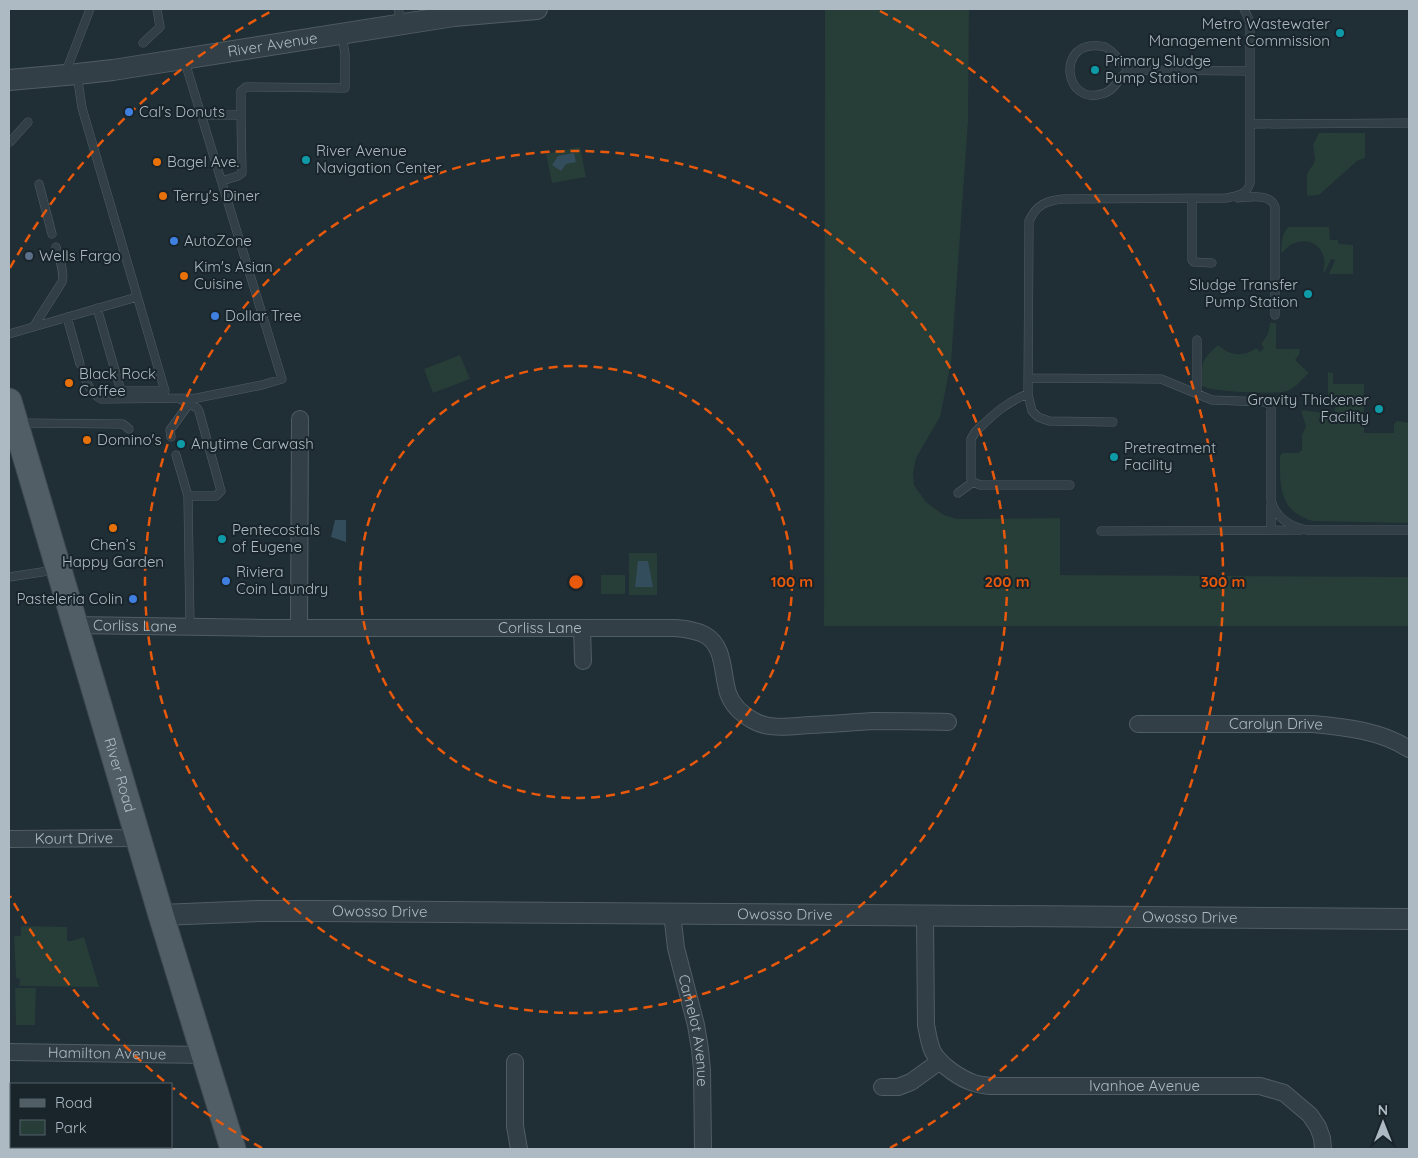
<svg xmlns="http://www.w3.org/2000/svg" width="1418" height="1158" viewBox="0 0 1418 1158" font-family="Quicksand,sans-serif">
  <style>
    .green { fill: #263d38 }
    .water { fill: #334d5d }
    .lines { fill: none; stroke-linecap: round; stroke-linejoin: round }
    .service-casing { stroke: #515d64; stroke-width: 9 }
    .minor-casing { stroke: #515d64; stroke-width: 18 }
    .tertiary-casing { stroke: #515d64; stroke-width: 22 }
    .primary-casing { stroke: #3d4850; stroke-width: 27 }
    .service { stroke: #333f46; stroke-width: 8 }
    .minor { stroke: #333f46; stroke-width: 16 }
    .tertiary { stroke: #333f46; stroke-width: 20 }
    .primary { stroke: #515e66; stroke-width: 25 }
    .ring { fill: none; stroke: #e8590c; stroke-width: 2.5; stroke-dasharray: 9 6 }
    .culture-dot { fill: #0f9aa8; stroke: #19242b; stroke-width: 2 }
    .shop-dot { fill: #3f7fe0; stroke: #19242b; stroke-width: 2 }
    .food-dot { fill: #e8710a; stroke: #19242b; stroke-width: 2 }
    .service-dot { fill: #5c6f8a; stroke: #19242b; stroke-width: 2 }
    .labels { text-anchor: middle; stroke-width: 4; stroke-linejoin: round; paint-order: stroke }
    .poi-label { font-size: 15px; fill: #adbac3; stroke: #19242b; text-anchor: start }
    .street-label { font-size: 15px; fill: #adbac3; stroke: #19242b }
    .centre { fill: #e8590c; stroke: #19242b; stroke-width: 2.5 }
    .ring-label { font-size: 15px; text-anchor: middle; font-weight: bold; fill: #e8590c; stroke: #19242b; stroke-width: 4; stroke-linejoin: round; paint-order: stroke }
  </style>
  <rect width="100%" height="100%" fill="#202e35"/>
  <path class="green" d="M825 9H969L968 122 951 363 940 417 916 458 913 473 914 485 926 502 944 515 957 519 1060 518V575L1409 577V626H824Z
    M1319 133H1365V158L1357 161 1319 195 1307 196V174L1314 163 1315 159 1313 145Z
    M580 147 586 177 552 183 546 154Z
    M1289 227H1329L1330 240H1338V243L1340 244 1353 245V274H1329L1335 260 1331 259 1325 272 1323 271C1331 244 1300 230 1283 252H1281C1282 243 1281 233 1289 227Z
    M1270 323H1276V349H1300L1299 355 1295 360 1309 373C1302 379 1296 388 1287 391 1275 395 1213 392 1202 386 1202 363 1200 361 1218 345 1229 355 1243 358 1256 348L1260 352 1264 348 1261 344 1268 334Z
    M460 355 470 379 433 393 424 369Z
    M1328 372 1333 373V384H1364V433H1394V424L1397 421 1405 422 1409 423V523L1312 521C1278 510 1280 486 1280 456L1282 453H1298L1302 450V435L1306 426 1301 411 1302 410 1324 413 1318 420 1321 423 1326 417 1327 418 1330 415 1332 416 1336 412 1334 410 1336 406 1335 405 1340 400 1336 398 1332 403 1328 399Z
    M629 553H657V595H629Z
    M601 575H625V594H601Z
    M21 926 67 927V941H71L84 937 99 987 19 986 20 979 16 978 14 936H21Z
    M15 988H36L35 1025H16Z"/>
  <path class="water" d="M574 153 576 162 566 164 561 171 552 165 558 156Z
    M335 520H346V542L331 537Z
    M638 561H648L653 587H635Z"/>
  <g class="lines">
    <g class="service-casing">
      <path id="service" d="M398 9 403 24
        M143 43 160 27 157 9
        M1130 70C1115 78 1118 92 1097 95 1066 100 1059 50 1090 46 1095 46 1100 45 1105 47 1116 52 1120 64 1130 70L1250 71
        M65 74 90 9
        M77 74 82 108 165 391H121L97 308
        M202 115H241V91L246 87 345 88V54L342 35
        M1251 124 1409 123
        M10 142 28 122
        M222 181 238 176 242 173 241 115
        M39 184 52 234
        M1192 198V260L1194 262 1212 263
        M1238 198C1249 197 1271 193 1275 207V315
        M67 317 80 364
        M34 326 62 282C65 271 59 258 56 247
        M9 334 137 297
        M1197 340V394
        M83 373C87 384 91 393 101 399L197 398 262 385 282 379 184 59
        M1028 378 1161 379 1212 400 1266 402 1271 406V500C1275 517 1290 527 1307 530H1409
        M1028 394C1007 401 992 416 976 431L971 439V479L973 482 980 485H1070
        M180 399 197 408 199 411 221 491 216 496H188L190 627
        M1113 422 1049 421 1038 417 1032 411 1028 394 1029 221C1037 204 1046 201 1063 199L1226 198C1237 196 1247 195 1250 183V22L1244 9
        M20 423 123 424 129 429
        M171 437 170 430 189 404
        M176 455 188 496
        M958 493 973 482
        M1271 504V530
        M1101 531 1301 530
        M9 577 55 570"/>
    </g>
    <g class="minor-casing">
      <g id="minor">
        <path id="s1" d="M75 625 264 628H675C685 629 696 630 705 635 725 646 722 674 728 693 732 705 743 715 754 721 770 730 792 726 810 725 832 724 854 722 875 721 899 721 924 721 948 722"/>
        <path d="M299 628 300 419"/>
        <path d="M582 628 583 661"/>
        <path id="s2" d="M1138 724H1313C1345 727 1382 731 1409 749"/>
        <path id="s3" d="M9 839 139 838"/>
        <path id="s4" d="M672 913 676 948 696 1025 700 1049 702 1070 703 1149"/>
        <path id="s5" d="M925 916 926 1025C928 1034 929 1044 933 1052 940 1065 961 1079 974 1083 979 1085 985 1085 990 1086H1260L1284 1093 1310 1115 1318 1127 1322 1138 1323 1149"/>
        <path id="s6" d="M9 1052 204 1055"/>
        <path d="M515 1062V1126L519 1149"/>
        <path d="M882 1087H898L911 1082 940 1061"/>
      </g>
    </g>
    <g class="tertiary-casing">
      <g id="tertiary">
        <path id="s7" d="M9 80 77 74 113 70 454 16 537 9"/>
        <path id="s8" d="M161 915 259 911H318L1409 919"/>
      </g>
    </g>
    <g class="primary-casing">
      <g id="primary">
        <path id="s9" d="M9 401 161 915 233 1149"/>
      </g>
    </g>
    <use href="#service" class="service"/>
    <use href="#minor" class="minor"/>
    <use href="#tertiary" class="tertiary"/>
    <use href="#primary" class="primary"/>
  </g>
  <g class="ring">
    <circle cx="576" cy="582" r="216"/>
    <circle cx="576" cy="582" r="431"/>
    <path d="M262 1148A647 647 0 0 1 173 1088M164 1081A647 647 0 0 1 10 896M10 268A647 647 0 0 1 272 11M880 11A647 647 0 0 1 890 1148"/>
  </g>
  <g class="culture-dot">
    <circle cx="1340" cy="33" r="5"/>
    <circle cx="1095" cy="70" r="5"/>
    <circle cx="306" cy="160" r="5"/>
    <circle cx="1308" cy="294" r="5"/>
    <circle cx="1379" cy="409" r="5"/>
    <circle cx="181" cy="444" r="5"/>
    <circle cx="1114" cy="457" r="5"/>
    <circle cx="222" cy="539" r="5"/>
  </g>
  <g class="shop-dot">
    <circle cx="129" cy="112" r="5"/>
    <circle cx="174" cy="241" r="5"/>
    <circle cx="215" cy="316" r="5"/>
    <circle cx="226" cy="581" r="5"/>
    <circle cx="133" cy="599" r="5"/>
  </g>
  <g class="food-dot">
    <circle cx="157" cy="162" r="5"/>
    <circle cx="163" cy="196" r="5"/>
    <circle cx="184" cy="276" r="5"/>
    <circle cx="69" cy="383" r="5"/>
    <circle cx="87" cy="440" r="5"/>
    <circle cx="113" cy="528" r="5"/>
  </g>
  <circle class="service-dot" cx="29" cy="256" r="5"/>
  <g class="labels">
    <g class="poi-label">
      <text x="1330" y="29" text-anchor="end">Metro Wastewater<tspan x="1330" dy="17">Management Commission</tspan></text>
      <text x="1105" y="66">Primary Sludge<tspan x="1105" dy="17">Pump Station</tspan></text>
      <text x="139" y="117">Cal's Donuts</text>
      <text x="316" y="156">River Avenue<tspan x="316" dy="17">Navigation Center</tspan></text>
      <text x="167" y="167">Bagel Ave.</text>
      <text x="173" y="201">Terry's Diner</text>
      <text x="184" y="246">AutoZone</text>
      <text x="39" y="261">Wells Fargo</text>
      <text x="194" y="272">Kim's Asian<tspan x="194" dy="17">Cuisine</tspan></text>
      <text x="1298" y="290" text-anchor="end">Sludge Transfer<tspan x="1298" dy="17">Pump Station</tspan></text>
      <text x="225" y="321">Dollar Tree</text>
      <text x="79" y="379">Black Rock<tspan x="79" dy="17">Coffee</tspan></text>
      <text x="1369" y="405" text-anchor="end">Gravity Thickener<tspan x="1369" dy="17">Facility</tspan></text>
      <text x="97" y="445">Domino's</text>
      <text x="191" y="449">Anytime Carwash</text>
      <text x="1124" y="453">Pretreatment<tspan x="1124" dy="17">Facility</tspan></text>
      <text x="232" y="535">Pentecostals<tspan x="232" dy="17">of Eugene</tspan></text>
      <text x="113" y="550" text-anchor="middle">Chen’s<tspan x="113" dy="17">Happy Garden</tspan></text>
      <text x="236" y="577">Riviera<tspan x="236" dy="17">Coin Laundry</tspan></text>
      <text x="123" y="604" text-anchor="end">Pasteleria Colin</text>
    </g>
    <g class="street-label">
      <text dy="5" stroke="none"><textPath href="#s7" startOffset="266">River Avenue</textPath></text>
      <text dy="5" stroke="none"><textPath href="#s1" startOffset="60">Corliss Lane</textPath></text>
      <text dy="5" stroke="none"><textPath href="#s1" startOffset="465">Corliss Lane</textPath></text>
      <text dy="5" stroke="none"><textPath href="#s2" startOffset="138">Carolyn Drive</textPath></text>
      <text dy="5" stroke="none"><textPath href="#s9" startOffset="390">River Road</textPath></text>
      <text dy="5" stroke="none"><textPath href="#s3" startOffset="65">Kourt Drive</textPath></text>
      <text dy="5" stroke="none"><textPath href="#s8" startOffset="219">Owosso Drive</textPath></text>
      <text dy="5" stroke="none"><textPath href="#s8" startOffset="624">Owosso Drive</textPath></text>
      <text dy="5" stroke="none"><textPath href="#s8" startOffset="1029">Owosso Drive</textPath></text>
      <text dy="5" stroke="none"><textPath href="#s4" startOffset="120">Camelot Avenue</textPath></text>
      <text dy="5" stroke="none"><textPath href="#s6" startOffset="98">Hamilton Avenue</textPath></text>
      <text dy="5" stroke="none"><textPath href="#s5" startOffset="360">Ivanhoe Avenue</textPath></text>
    </g>
  </g>
  <circle cx="576" cy="582" r="8" class="centre"/>
  <g class="ring-label">
    <text x="792" y="587">100 m</text>
    <text x="1007" y="587">200 m</text>
    <text x="1223" y="587">300 m</text>
  </g>
  <rect width="1418" height="1158" fill="none" stroke="#adbac3" stroke-width="20"/>
  <rect x="10" y="1083" width="162" height="65" fill="#19242b" stroke="#546068"/>
  <rect x="20" y="1099" width="25" height="8" fill="#515e66" stroke="#546068"/>
  <text x="55" y="1108" font-size="15" fill="#adbac3">Road</text>
  <rect x="20" y="1120" width="25" height="15" fill="#263d38" stroke="#546068"/>
  <text x="55" y="1133" font-size="15" fill="#adbac3">Park</text>
  <g transform="translate(1383 1123)" stroke="#19242b" stroke-width="4" paint-order="stroke">
  <path d="M0-4L9 19L0 12L-9 19Z" fill="#adbac3"/>
  <text y="-8" font-size="14" font-weight="bold" text-anchor="middle" fill="#adbac3">N</text>
  </g>
</svg>
